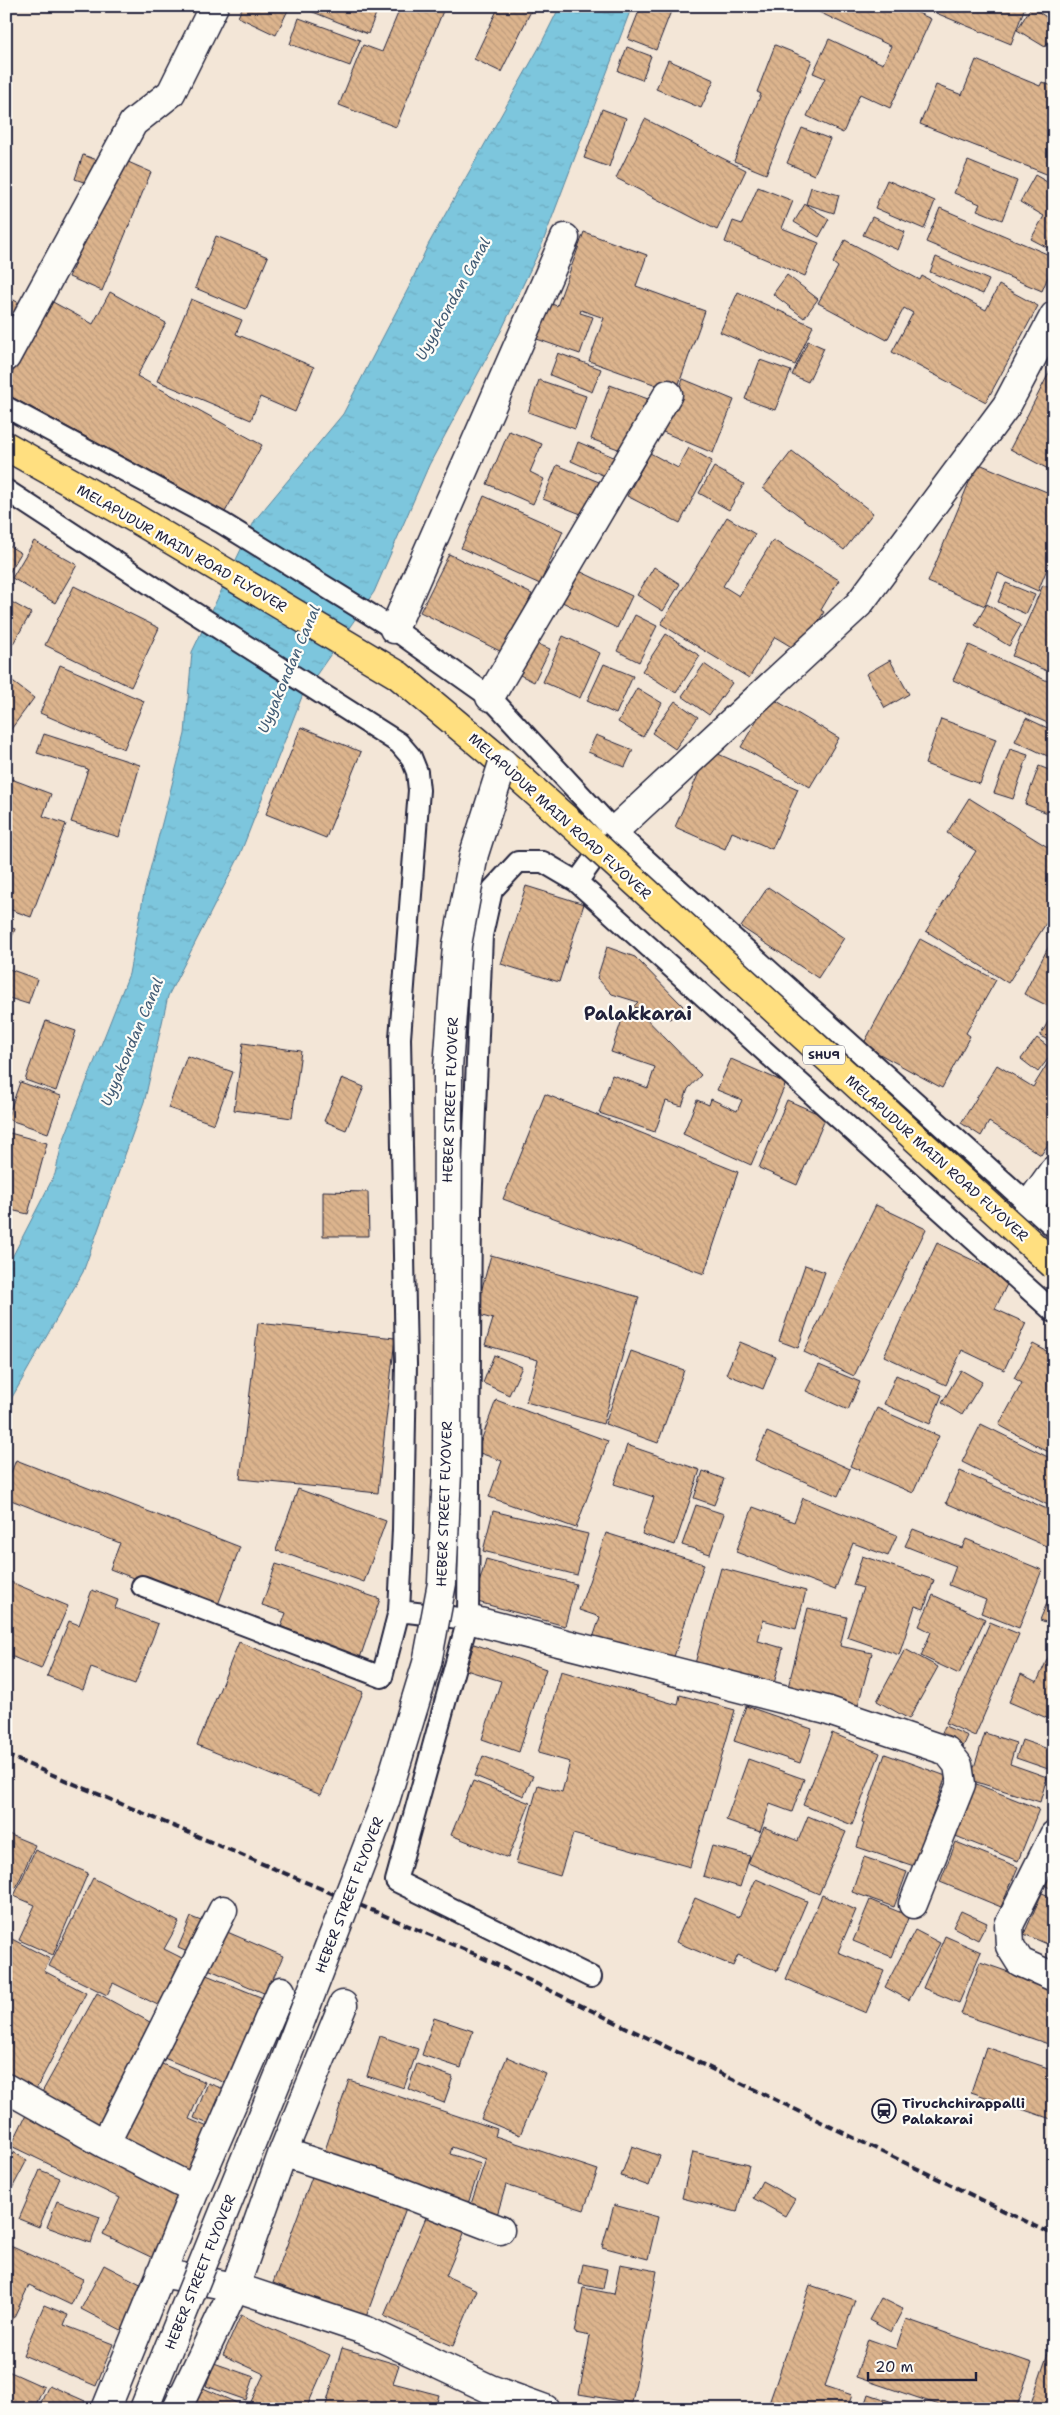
<svg xmlns="http://www.w3.org/2000/svg" width="1060" height="2415" viewBox="0 0 1060 2415" font-family="'Shantell Sans',sans-serif">
  <style>
    .water { fill: url(#water-ripples); stroke: #59849c }
    .building { fill: url(#building-back-hatch); stroke: #22223b }
    .lines { fill: none; stroke-linecap: round; stroke-linejoin: round }
    .service-casing { stroke: #22223b; stroke-width: 24 }
    .minor-casing { stroke: #22223b; stroke-width: 31 }
    .tertiary-casing { stroke: #22223b; stroke-width: 31 }
    .primary-casing { stroke: #22223b; stroke-width: 31 }
    .service { stroke: #fdfcf7; stroke-width: 20 }
    .minor { stroke: #fdfcf7; stroke-width: 28 }
    .tertiary { stroke: #fdfcf7; stroke-width: 28 }
    .primary { stroke: #ffdf80; stroke-width: 28 }
    .rail { stroke: #22223b; stroke-width: 4; stroke-dasharray: 8 4; stroke-linecap: butt }
    .tertiary-bridge-casing { stroke: #22223b; stroke-width: 31; stroke-linecap: butt }
    .primary-bridge-casing { stroke: #22223b; stroke-width: 31; stroke-linecap: butt }
    .tertiary-bridge { stroke: #fdfcf7; stroke-width: 28 }
    .primary-bridge { stroke: #ffdf80; stroke-width: 28 }
    .labels { text-anchor: middle; stroke-width: 4.5; stroke-linejoin: round; paint-order: stroke }
    .shield { fill: #fdfcf7; stroke: #646373; stroke-width: 1 }
    .shield-label { font-size: 12px; font-weight: bold; fill: #22223b }
    .street-label { font-size: 14px; fill: #22223b; stroke: #fdfcf7 }
    .poi-label { font-size: 14px; font-weight: bold; fill: #22223b; stroke: #fdfcf7; text-anchor: start }
    .water-label { font-size: 15px; font-style: italic; fill: #425b74; stroke: #fdfcf7 }
    .district-label { font-size: 19px; font-weight: bold; fill: #22223b; stroke: #fdfcf7 }
  </style>
  <defs>
    <pattern id="water-ripples" width="26" height="14" patternUnits="userSpaceOnUse" patternTransform="scale(1.25)"><rect width="26" height="14" fill="#7dc6dd"/><path d="M2 4q2-2 4 0t4 0M15 11q2-2 4 0t4 0" fill="none" stroke="#6caabf"/></pattern>
    <pattern id="building-back-hatch" width="6" height="6" patternUnits="userSpaceOnUse" patternTransform="scale(1.25)"><rect width="6" height="6" fill="#dcb48d"/><path d="M-1 5l2 2M0 0l6 6M5-1l2 2" fill="none" stroke="#bc9a7b"/></pattern>
  </defs>
  <rect width="100%" height="100%" fill="#f3e6d7"/>
  <filter id="ink" filterUnits="userSpaceOnUse"><feTurbulence type="fractalNoise" baseFrequency=".02" numOctaves="2"/><feDisplacementMap in="SourceGraphic" scale="10" xChannelSelector="R" yChannelSelector="G"/><feConvolveMatrix kernelMatrix="1 2 1 2 8 2 1 2 1" color-interpolation-filters="sRGB"/></filter>
  <g filter="url(#ink)">
    <path class="water" d="M560 6H632L541 247 501 331 429 465 374 592 303 694 239 857 168 996 145 1099 83 1272 6 1408V1269L55 1174 62 1144 129 974 144 893 185 734 192 652 255 520 343 414 409 287 428 245 540 46Z"/>
    <path class="building" d="M243 6H290L276 35 238 17Z
      M310 6H379L368 34 308 10Z
      M401 6H445L396 127 339 105 363 45 382 52Z
      M499 6H526L532 9 501 72 474 59Z
      M641 6H673L656 50 628 39Z
      M806 6H903L931 19 890 108 860 94 843 133 807 116 825 78 813 73 829 39 883 64 891 46Z
      M939 6H1024L1025 7 1011 44 936 13Z
      M1031 7 1054 22V33L1045 47 1017 30Z
      M299 18 360 40 350 66 290 44Z
      M775 45 812 60 766 174 734 161 761 94 757 92Z
      M627 47 651 56 642 80 618 71Z
      M668 60 714 80 701 108 656 89Z
      M976 60 1040 86 1042 82 1054 87V177L920 124 936 85 962 95Z
      M602 109 626 118 609 167 584 158Z
      M645 119 746 170 717 230 616 178Z
      M802 128 830 139 814 175 787 163Z
      M83 155 103 162 95 186 75 179Z
      M119 158 151 172 102 291 69 277Z
      M968 161 1017 181 1002 220 977 210 980 204 954 193Z
      M1035 175 1054 186V251L1031 239 1044 216 1020 202Z
      M887 180 935 201 924 229 875 208Z
      M758 187 793 201 782 228 819 243 805 276 725 242 733 221 742 224Z
      M811 187 839 195 834 213 806 204Z
      M805 204 829 219 819 237 794 222Z
      M940 208 1054 257V263L1042 291 926 242Z
      M872 217 905 232 898 250 863 235Z
      M584 232 647 255 636 286 705 311 676 392 589 361 604 318 581 310 580 313 593 317 580 354 531 337 544 301 557 306Z
      M216 236 268 257 246 309 195 288Z
      M845 240 920 280 922 276 986 310 999 285 1038 306 986 402 892 352 913 313 904 308 887 340 818 303 838 267 833 263Z
      M936 257 989 280 983 294 930 272Z
      M787 275 818 299 804 318 773 294Z
      M110 292 166 323 137 376 262 445 225 512 6 394V385L51 301 93 324Z
      M738 292 813 326 795 365 720 332Z
      M6 296 29 308 6 350Z
      M191 299 242 320 236 334 314 367 295 412 260 397 251 420 157 381Z
      M808 341 824 348 808 382 792 375Z
      M558 353 601 369 592 392 550 375Z
      M760 360 791 371 775 410 745 399Z
      M1051 369 1054 371V472L1010 449Z
      M683 379 734 400 713 453 663 432Z
      M539 380 586 396 575 429 528 412Z
      M610 385 648 399 629 453 591 439Z
      M509 431 542 444 530 472 544 479 533 504 487 484Z
      M578 442 616 458 607 477 571 461Z
      M689 448 712 461 680 523 627 496 650 453 678 468Z
      M792 451 873 513 844 550 763 488Z
      M977 463 1054 495V552L1038 591 998 573 985 606 928 582Z
      M557 465 604 484 591 518 543 499Z
      M714 467 744 484 729 510 699 493Z
      M484 496 563 531 540 584 461 548Z
      M727 517 755 534 723 586 739 596 773 540 839 580 821 610 824 612 800 652 775 637 749 678 661 624Z
      M34 541 77 565 55 603 12 578Z
      M6 544 21 553 6 578Z
      M449 554 532 594 504 653 420 612Z
      M654 567 680 584 663 611 637 595Z
      M575 569 632 596 617 628 560 601Z
      M1006 583 1035 595 1026 614 998 602Z
      M1043 585 1054 590V674L1012 656Z
      M74 586 159 628 131 687 45 645Z
      M6 599 31 613 11 647 6 644Z
      M987 604 1021 625 1009 646 975 625Z
      M635 615 657 626 639 662 617 651Z
      M666 634 700 656 676 693 642 671Z
      M563 636 600 653 580 698 543 682Z
      M531 641 550 649 534 682 516 673Z
      M969 645 1054 684V726L953 680Z
      M890 660 909 694 885 708 866 674Z
      M604 664 633 676 616 714 587 701Z
      M704 664 732 683 709 715 682 696Z
      M60 665 144 701 124 749 40 713Z
      M6 677 34 698 6 736Z
      M637 688 662 703 643 737 618 722Z
      M770 697 839 738 810 787 741 747Z
      M675 701 698 717 675 749 652 733Z
      M1026 718 1054 731V759L1015 741Z
      M941 719 996 739 980 784 925 764Z
      M301 727 361 752 326 838 266 814Z
      M44 734 140 765 119 837 71 822 88 769 37 753Z
      M596 735 633 750 625 767 588 752Z
      M1010 749 1028 755 1013 799 994 793Z
      M709 750 798 789 772 849 732 832 725 849 675 827Z
      M1039 766 1054 772V803L1050 814 1025 804Z
      M6 777 51 794 43 816 66 824 31 917 6 908Z
      M969 798 1054 851V878L1048 887 1054 891V911L1008 983 926 931 976 851 947 833Z
      M526 886 584 904 559 982 501 964Z
      M768 887 844 938 818 978 741 927Z
      M6 926 15 929 6 953Z
      M920 939 996 980 966 1033 970 1036 942 1088 863 1045Z
      M1051 942 1054 944V1009L1024 994Z
      M607 947 635 957 683 1006 670 1019 635 1007 701 1075 688 1089 682 1106 666 1101 655 1132 599 1113 612 1075 648 1088 655 1067 611 1052 623 1017 638 1002 612 994 597 978Z
      M9 969 37 979 28 1004 6 997V978Z
      M1054 1011V1043L1040 1036Z
      M46 1021 76 1031 56 1091 25 1080Z
      M1037 1038 1054 1051 1038 1072 1021 1059Z
      M243 1043 301 1051 292 1118 234 1110Z
      M1054 1053V1135L1041 1155 989 1122 981 1136 961 1123 997 1065 1033 1087Z
      M187 1056 233 1072 214 1124 168 1108Z
      M731 1059 786 1083 751 1165 683 1134 697 1100 709 1105 711 1099 737 1111 742 1100 717 1090Z
      M342 1078 364 1087 346 1130 324 1121Z
      M20 1082 61 1096 48 1133 7 1119Z
      M545 1094 738 1172 704 1274 503 1199Z
      M787 1100 826 1117 797 1185 759 1168Z
      M6 1132 47 1143 28 1214 6 1209Z
      M323 1191 368 1192 369 1236H323Z
      M876 1205 926 1229 854 1376 804 1352Z
      M937 1243 1010 1278 995 1309 1026 1323 1004 1370 962 1350 946 1385 884 1356Z
      M491 1255 639 1297 603 1424 526 1402 538 1360 485 1345 493 1319 475 1314Z
      M805 1265 825 1272 798 1348 779 1341Z
      M258 1323 395 1338 378 1493 240 1479Z
      M740 1342 776 1357 763 1389 726 1374Z
      M1033 1344 1054 1355V1396L1050 1403 1054 1405V1455L999 1425 1022 1383 1014 1378Z
      M631 1351 684 1370 658 1443 605 1424Z
      M494 1355 522 1367 509 1395 483 1383Z
      M819 1365 860 1382 848 1410 806 1391Z
      M961 1370 982 1382 962 1415 942 1403Z
      M896 1375 942 1395 930 1424 884 1404Z
      M496 1400 608 1441 576 1528 489 1497 502 1461 477 1452Z
      M877 1408 939 1436 913 1493 850 1466Z
      M981 1424 1054 1460V1508L962 1462Z
      M767 1432 850 1469 838 1496 755 1460Z
      M627 1445 700 1470 675 1545 642 1534 654 1497 614 1484Z
      M16 1460 240 1547 216 1610 110 1569 120 1543 6 1498V1485Z
      M703 1471 724 1479 714 1505 694 1498Z
      M960 1471 1054 1512V1528L1046 1546 946 1503Z
      M298 1489 386 1521 364 1582 276 1550Z
      M803 1498 897 1535 888 1556 853 1543 835 1590 736 1552 753 1507 794 1522Z
      M696 1505 724 1514 710 1554 682 1545Z
      M493 1511 588 1534 577 1575 483 1551Z
      M913 1529 962 1548 966 1539 1042 1570 1019 1628 981 1613 986 1600 949 1585 956 1566 905 1546Z
      M606 1533 704 1564 671 1666 592 1641 600 1617 579 1610Z
      M862 1556 934 1580 924 1609 915 1606 899 1655 847 1637 863 1588 853 1585Z
      M486 1559 576 1584 565 1626 474 1601Z
      M276 1564 380 1599 360 1658 280 1630 286 1613 262 1605Z
      M721 1568 806 1591 796 1629 763 1620 758 1641 783 1648 772 1692 693 1671Z
      M6 1580 68 1606 41 1669 6 1654Z
      M1054 1586V1625L1040 1620Z
      M92 1590 118 1600 115 1608 158 1624 135 1684 91 1668 83 1690 47 1676 69 1621 79 1625Z
      M933 1595 985 1619 959 1674 921 1656 931 1632 919 1626Z
      M808 1608 847 1617 840 1646 872 1653 857 1709 787 1691Z
      M990 1622 1019 1634 975 1736 946 1723Z
      M239 1642 363 1692 321 1795 197 1745Z
      M474 1644 546 1669 519 1752 482 1739 501 1681 466 1670Z
      M1054 1644V1721L1009 1702 1021 1674 1037 1682Z
      M905 1649 938 1667 909 1719 877 1701Z
      M561 1671 678 1705 680 1695 735 1710 690 1867 573 1834 560 1876 516 1863 538 1785 562 1792 570 1762 538 1753Z
      M746 1706 812 1729 800 1763 734 1741Z
      M945 1726 968 1736 962 1749 939 1739Z
      M832 1733 880 1753 852 1825 803 1805Z
      M985 1733 1016 1743 1010 1764 1047 1777 1040 1802 970 1780Z
      M1022 1740 1054 1751V1771L1016 1758Z
      M885 1754 946 1776 914 1866 857 1847 864 1823 862 1822Z
      M483 1756 533 1776 524 1796 475 1776Z
      M748 1759 804 1779 792 1812 770 1804 760 1832 726 1820Z
      M473 1781 530 1803 508 1858 451 1835Z
      M974 1783 1039 1809 1018 1861 953 1835Z
      M808 1816 846 1832 819 1894 748 1863 764 1827 798 1841Z
      M6 1833 35 1845 16 1888 6 1884Z
      M956 1842 1018 1867 1001 1907 940 1882Z
      M712 1846 750 1856 740 1887 703 1876Z
      M35 1850 88 1873 53 1955 19 1940 35 1905 14 1896Z
      M864 1857 907 1872 894 1907 852 1892Z
      M1054 1863V1890L1044 1885Z
      M93 1878 179 1922 164 1949 192 1963 168 2010 113 1983 107 1995 49 1966Z
      M756 1879 807 1901 777 1971 738 1955 733 1966 676 1942 695 1898 739 1917Z
      M1042 1893 1054 1898V1947L1024 1934Z
      M822 1895 856 1910 838 1952 884 1971 866 2013 786 1979Z
      M870 1900 909 1916 892 1957 853 1941Z
      M961 1911 987 1923 978 1940 953 1927Z
      M191 1917 211 1925 197 1956 178 1948Z
      M218 1928 283 1956 266 1994 201 1966Z
      M915 1930 940 1943 909 2000 885 1987Z
      M945 1936 981 1952 959 2003 923 1988Z
      M12 1939 50 1959 44 1971 86 1993 33 2095 6 2081V1949Z
      M980 1962 1054 1988V2046L961 2014Z
      M199 1972 263 1998 228 2084 164 2058Z
      M97 1993 159 2027 98 2138 36 2103Z
      M434 2018 473 2031 461 2068 422 2055Z
      M380 2036 418 2049 404 2088 367 2076Z
      M986 2047 1054 2070V2120L971 2092Z
      M507 2057 546 2074 520 2135 481 2119Z
      M150 2059 205 2082 189 2119 217 2131 197 2176 115 2141Z
      M417 2064 453 2077 444 2103 408 2089Z
      M349 2080 497 2129 495 2136 598 2170 584 2210 506 2185 495 2222 468 2213 486 2159 452 2147 450 2154 481 2164 467 2207 322 2159Z
      M208 2083 229 2091 214 2126 194 2118Z
      M26 2115 191 2194 159 2261 103 2234 120 2198 11 2146Z
      M632 2146 660 2156 649 2186 621 2176Z
      M6 2148 27 2160 6 2200Z
      M693 2152 749 2165 737 2212 682 2198Z
      M40 2170 60 2178 39 2227 19 2219Z
      M313 2174 406 2208 366 2317 273 2283Z
      M762 2181 795 2199 785 2216 753 2198Z
      M57 2201 100 2217 91 2243 47 2227Z
      M614 2205 658 2217 648 2259 602 2247Z
      M427 2215 465 2231 446 2276 477 2290 453 2346 384 2316Z
      M6 2244 83 2279 71 2305 29 2285 6 2334Z
      M583 2264 607 2269 603 2289 579 2284Z
      M620 2264 657 2271 632 2403 579 2394 590 2336 575 2333 583 2288 614 2294Z
      M104 2265 152 2290 129 2334 81 2309Z
      M810 2285 855 2300 825 2386 852 2395 847 2409H767Z
      M881 2298 903 2309 891 2332 869 2320Z
      M44 2305 68 2315 64 2325 113 2344 96 2386 23 2355Z
      M241 2315 330 2355 306 2409H191L201 2387 248 2408 264 2374 223 2355Z
      M906 2319 1032 2363 1016 2409H951L856 2377 868 2339 896 2349Z
      M1050 2347 1054 2348V2409H1029Z
      M342 2348 399 2365 393 2383 439 2395 435 2409H325Z
      M214 2363 254 2377 246 2400 206 2386Z
      M6 2370 44 2387 34 2409H6Z
      M49 2385 85 2401 82 2409H38Z
      M869 2394 913 2409H864Z
      M467 2400 493 2409H464Z"/>
    <g class="lines">
      <g class="service-casing">
        <path id="service" d="M6 407 222 523 394 629 490 697 614 831 1054 1227
          M6 490 171 598 399 743 411 757 417 772 419 790 400 1038 406 1364 403 1530 399 1611 382 1677 142 1586
          M577 882 608 839
          M399 1611 468 1619
          M591 1977 396 1881 468 1619 471 1209 482 935 492 890 518 862H543L577 882 1054 1312"/>
      </g>
      <g class="minor-casing">
        <path id="minor" d="M6 357 133 123 171 93 214 6
          M394 629 565 238
          M490 697 668 394
          M1029 1205 1054 1170
          M468 1619 826 1710 947 1751 958 1765 961 1784 913 1904
          M1054 1835 1009 1925 1010 1946 1020 1962 1054 1977
          M6 2088 105 2144 195 2190
          M105 2144 223 1910
          M283 2152 388 2187 500 2230
          M161 2273 235 2287 367 2331 490 2389 545 2409
          M106 2409 195 2190 281 1991
          M177 2409 235 2287 283 2152 343 2005"/>
      </g>
      <g class="tertiary-casing">
        <path id="tertiary" d="M614 831 859 604 1007 405 1054 316"/>
      </g>
      <g class="primary-casing">
        <path id="primary" d="M6 446 138 520 398 675 503 763 594 844"/>
      </g>
      <use href="#service" class="service"/>
      <use href="#minor" class="minor"/>
      <use href="#tertiary" class="tertiary"/>
      <use href="#primary" class="primary"/>
      <path class="rail" d="M6 1755 475 1954 1054 2235"/>
      <g class="tertiary-bridge-casing">
        <path id="tertiary-bridge" d="M144 2409 287 2056 385 1801 427 1663 442 1583 447 1473 448 1068 457 945 474 854 503 763"/>
      </g>
      <g class="primary-bridge-casing">
        <path id="primary-bridge" d="M594 844 1054 1265"/>
      </g>
      <use href="#tertiary-bridge" class="tertiary-bridge"/>
      <use href="#primary-bridge" class="primary-bridge"/>
    </g>
  </g>
  <defs>
    <g id="station-ring" transform="scale(1.25)"><circle r="9.5" fill="#fdfcf7" stroke="#22223b" stroke-width="1.5"/><path d="M-3-6H3Q5-6 5-4V2Q5 4 3 4L4.5 6H3L1.5 4h-3L-3 6H-4.5L-3 4Q-5 4-5 2V-4Q-5-6-3-6ZM-3.5-4v3h7v-3ZM-3.5 1v1.5H-2V1ZM2 1v1.5H3.5V1Z" fill="#22223b"/></g>
  </defs>
  <g fill-rule="evenodd">
    <use href="#station-ring" x="884" y="2111"/>
  </g>
  <g class="labels">
    <rect class="shield" x="803" y="1045.5" width="42" height="19" rx="4"/>
    <g class="shield-label">
      <text x="824" y="1059">SHU9</text>
    </g>
    <g class="street-label">
      <text transform="translate(182 548) rotate(30)" y="5">MELAPUDUR MAIN ROAD FLYOVER</text>
      <text transform="translate(560 816) rotate(42)" y="5">MELAPUDUR MAIN ROAD FLYOVER</text>
      <text transform="translate(450 1100) rotate(-88)" y="5">HEBER STREET FLYOVER</text>
      <text transform="translate(937 1158) rotate(42)" y="5">MELAPUDUR MAIN ROAD FLYOVER</text>
      <text transform="translate(444 1504) rotate(-88)" y="5">HEBER STREET FLYOVER</text>
      <text transform="translate(349 1895) rotate(-69)" y="5">HEBER STREET FLYOVER</text>
      <text transform="translate(200 2272) rotate(-68)" y="5">HEBER STREET FLYOVER</text>
    </g>
    <g class="poi-label">
      <text x="902" y="2108">Tiruchchirappalli<tspan x="902" dy="16">Palakarai</tspan></text>
    </g>
    <g class="water-label">
      <text transform="translate(453 299) rotate(-61)" y="5">Uyyakondan Canal</text>
      <text transform="translate(289 669) rotate(-67)" y="5">Uyyakondan Canal</text>
      <text transform="translate(132 1042) rotate(-67)" y="5">Uyyakondan Canal</text>
    </g>
    <g class="district-label">
      <text x="638" y="1020">Palakkarai</text>
    </g>
  </g>
  <rect width="1060" height="2415" fill="none" stroke="#fdfcf7" stroke-width="25"/>
  <rect x="12" y="12" width="1035" height="2390" fill="none" stroke="#22223b" stroke-width="2" filter="url(#ink)"/>
  <path d="M868 2372v8h108v-8" fill="none" stroke="#22223b" stroke-width="2.5"/>
  <text x="875" y="2372" font-size="15" fill="#22223b" stroke="#fdfcf7" stroke-width="4" paint-order="stroke">20 m</text>
</svg>
